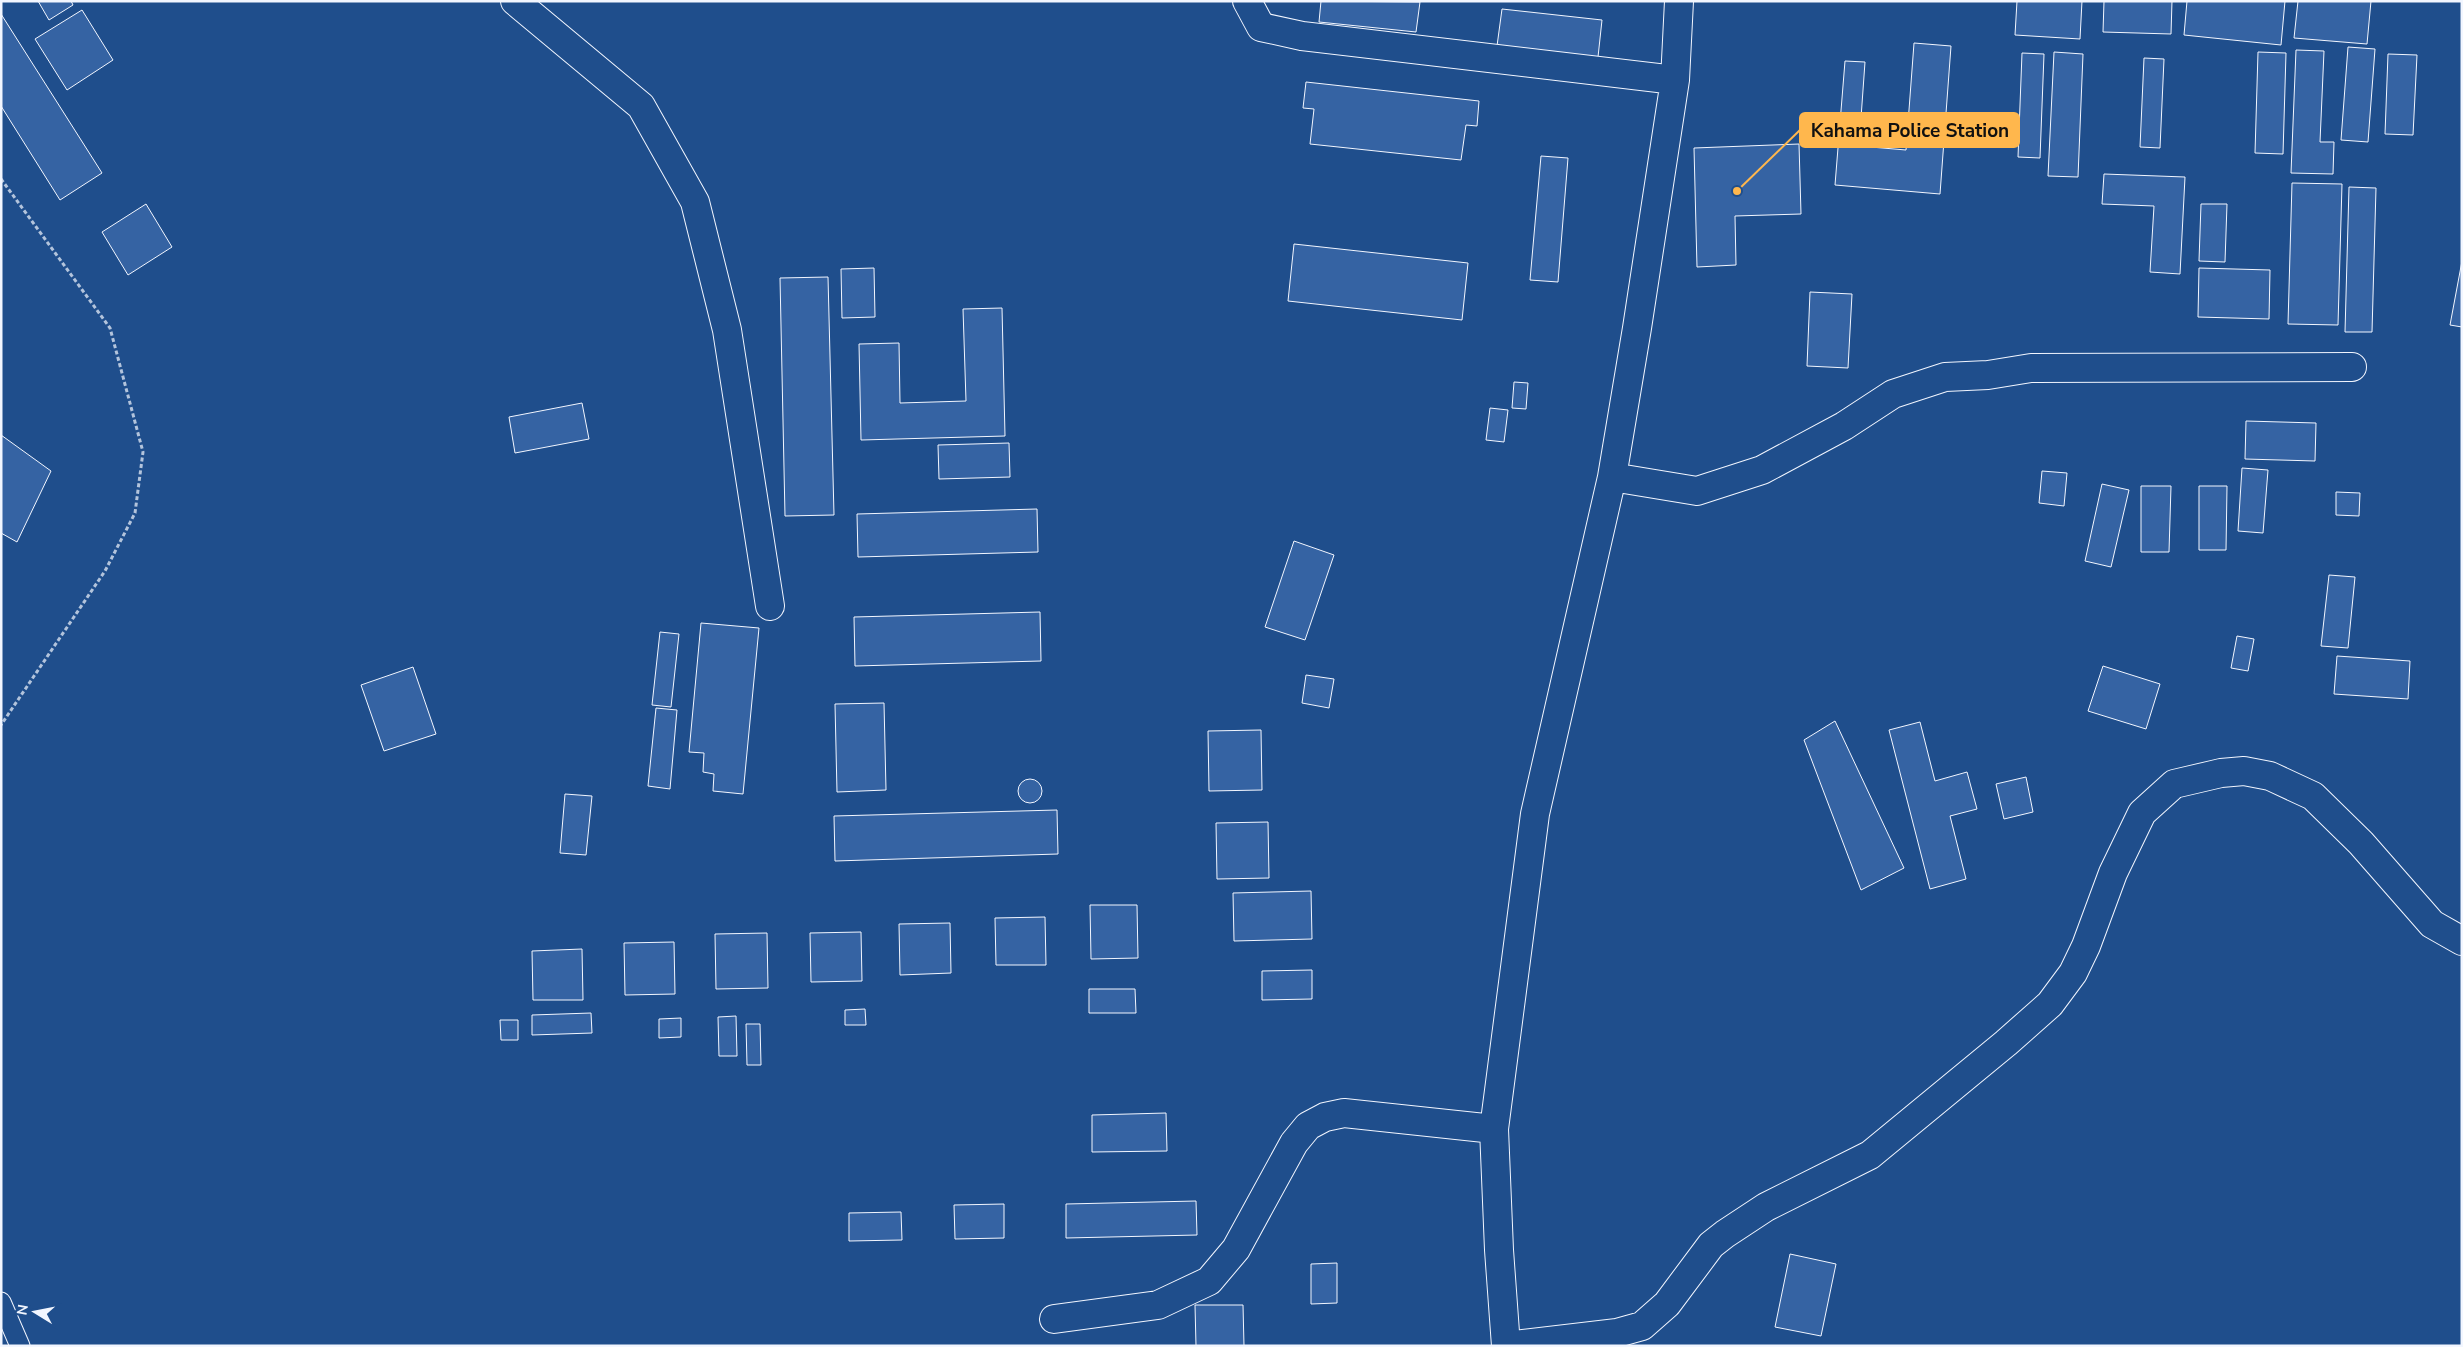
<svg xmlns="http://www.w3.org/2000/svg" width="2463" height="1347" viewBox="0 0 2463 1347" font-family="'Nunito Sans',sans-serif">
  <style>
    .building { fill: #3563a3; stroke: #f2f6ff }
    .lines { fill: none; stroke-linecap: round; stroke-linejoin: round }
    .lane-casing { stroke: #f2f6ff; stroke-width: 21 }
    .street-casing { stroke: #f2f6ff; stroke-width: 30 }
    .path { stroke: #b3c4dc; stroke-width: 3; stroke-dasharray: 4 2.5; stroke-linecap: butt }
    .lane { stroke: #1f4e8c; stroke-width: 19 }
    .street { stroke: #1f4e8c; stroke-width: 28 }
    .leader { fill: none; stroke: #ffb74d; stroke-width: 2 }
    .callout-dot { fill: #ffb74d; stroke: #1f4e8c; stroke-width: 2 }
    .callout { fill: #ffb74d; stroke: #ffb74d; stroke-width: 2 }
    .callout-label { font-size: 19px; text-anchor: middle; font-weight: bold; fill: #111 }
  </style>
  <rect width="100%" height="100%" fill="#1f4e8c"/>
  <path class="building" d="M38 1H71L73 5 49 20Z
    M1321 1 1420 2 1416 32 1319 22Z
    M2017 1H2082L2080 39 2015 35Z
    M2104 1H2172L2171 34 2103 32Z
    M2187 1H2285L2281 45 2184 35Z
    M2298 1H2371L2367 44 2294 38Z
    M1502 9 1602 20 1598 57 1497 46Z
    M82 10 113 60 67 90 35 39Z
    M1 14 102 173 60 200 1 106Z
    M1914 43 1951 46 1940 194 1835 185 1845 61 1865 62 1859 146 1906 150Z
    M2348 47 2375 49 2368 142 2341 140Z
    M2296 50 2324 51 2320 142H2334L2333 174 2291 173Z
    M2054 52 2083 54 2078 177 2048 176Z
    M2258 52 2286 53 2283 154 2255 153Z
    M2022 53 2044 54 2040 158 2018 157Z
    M2388 54 2417 55 2413 135 2385 134Z
    M2144 58 2164 59 2160 148 2140 147Z
    M1306 82 1479 101 1477 126 1466 125 1461 160 1310 144 1314 109 1303 108Z
    M1799 144 1801 214 1735 216 1736 265 1697 267 1694 148Z
    M1541 156 1568 158 1558 282 1530 280Z
    M2104 174 2185 177 2180 274 2150 272 2154 206 2102 204Z
    M2292 183 2342 184 2338 325 2288 324Z
    M2349 187 2376 188 2372 332H2345Z
    M146 204 172 247 128 275 102 232Z
    M2201 204H2227L2225 262 2199 261Z
    M1294 244 1468 263 1462 320 1288 301Z
    M2462 261V327L2450 325Z
    M874 268 875 317 842 318 841 269Z
    M2199 268 2270 270 2269 319 2198 317Z
    M828 277 834 515 785 516 780 278Z
    M1810 292 1852 294 1848 368 1807 366Z
    M1002 308 1005 436 861 440 859 344 899 343 900 403 966 401 963 309Z
    M1514 382 1528 383 1526 409 1512 408Z
    M582 403 589 439 515 453 509 417Z
    M1490 408 1508 410 1504 442 1486 440Z
    M2246 421 2316 423 2315 461 2245 459Z
    M1 435 51 471 17 542 1 533Z
    M1009 443 1010 477 939 479 938 445Z
    M2242 468 2268 470 2263 533 2238 531Z
    M2042 471 2067 473 2064 506 2039 503Z
    M2102 484 2129 490 2111 567 2085 561Z
    M2141 486H2171L2169 552H2141Z
    M2199 486H2227L2226 550H2199Z
    M2336 492 2360 493 2359 516 2336 515Z
    M1037 509 1038 552 858 557 857 514Z
    M1294 541 1334 555 1305 640 1265 627Z
    M2329 575 2355 577 2348 648 2321 646Z
    M1040 612 1041 661 855 666 854 617Z
    M701 623 759 628 743 794 713 791 714 774 703 772 704 753 689 752Z
    M660 632 679 634 671 707 652 705Z
    M2237 636 2254 639 2248 671 2231 668Z
    M2337 656 2410 661 2408 699 2334 694Z
    M2103 666 2160 684 2146 729 2088 711Z
    M413 667 436 734 384 751 361 685Z
    M1306 675 1334 679 1329 708 1302 703Z
    M884 703 886 790 837 792 835 704Z
    M656 708 677 710 670 789 648 786Z
    M1835 721 1904 868 1861 890 1804 740Z
    M1920 722 1935 781 1967 772 1977 809 1950 816 1966 879 1930 889 1889 730Z
    M1261 730 1262 790 1209 791 1208 731Z
    M2026 777 2033 812 2004 819 1996 784Z
    M1018 791a12 12 0 1 1 24 0a12 12 0 1 1-24 0Z
    M565 794 592 796 586 855 560 853Z
    M1057 810 1058 854 835 861 834 816Z
    M1268 822 1269 878 1217 879 1216 823Z
    M1311 891 1312 939 1234 941 1233 893Z
    M1090 905H1137L1138 958 1091 959Z
    M1045 917 1046 965H996L995 918Z
    M950 923 951 973 900 975 899 924Z
    M861 932 862 981 811 982 810 933Z
    M767 933 768 988 716 989 715 934Z
    M674 942 675 994 625 995 624 943Z
    M582 949 583 1000H533L532 951Z
    M1312 970V999L1262 1000V971Z
    M1089 989H1135L1136 1013H1089Z
    M865 1009 866 1025H845V1010Z
    M591 1013 592 1033 532 1035V1015Z
    M736 1016 737 1056H719L718 1017Z
    M681 1018V1037L659 1038V1019Z
    M500 1020H518V1040H501Z
    M746 1024H760L761 1065H747Z
    M1166 1113 1167 1151 1092 1152V1115Z
    M1196 1201 1197 1235 1066 1238V1204Z
    M1004 1204V1238L955 1239 954 1205Z
    M901 1212 902 1240 849 1241V1213Z
    M1790 1254 1836 1264 1821 1336 1775 1327Z
    M1337 1263V1303L1311 1304V1264Z
    M1195 1305H1243L1244 1346H1196Z"/>
  <g class="lines">
    <g class="lane-casing">
      <path id="lane" d="M1 1302 20 1346"/>
    </g>
    <g class="street-casing">
      <path id="street" d="M515 1 641 106 695 202 727 330 770 606
        M1247 1 1261 27 1302 36 1675 80
        M1612 477 1697 491 1762 470 1844 426 1893 394 1945 377 1988 375 2031 368 2352 367
        M1054 1319 1158 1305 1209 1281 1236 1249 1294 1143 1308 1126 1325 1117 1344 1113 1494 1129
        M1506 1346 1499 1250 1494 1129 1535 814 1612 477 1637 328 1675 80 1679 1
        M1506 1346 1617 1333 1642 1326 1667 1304 1711 1245 1725 1234 1766 1207 1870 1155 2006 1043 2050 1004 2073 973 2086 946 2113 873 2142 813 2174 784 2221 773 2244 771 2270 776 2313 796 2361 843 2432 924 2462 941"/>
    </g>
    <path class="path" d="M1 179 110 328 143 452 135 513 105 571 1 725"/>
    <use href="#lane" class="lane"/>
    <use href="#street" class="street"/>
  </g>
  <path class="leader" d="M1737 191L1800 130"/>
  <circle class="callout-dot" cx="1737" cy="191" r="5"/>
  <rect class="callout" x="1800" y="113" width="219" height="34" rx="5"/>
  <g class="callout-label">
    <text x="1910" y="137">Kahama Police Station</text>
  </g>
  <rect width="2463" height="1347" fill="none" stroke="#f2f6ff" stroke-width="5"/>
  <g transform="translate(35 1312) rotate(280)" stroke="#1f4e8c" stroke-width="4" paint-order="stroke">
  <path d="M0-4L9 19L0 12L-9 19Z" fill="#f2f6ff"/>
  <text y="-8" font-size="14" font-weight="bold" text-anchor="middle" fill="#f2f6ff">N</text>
  </g>
</svg>
